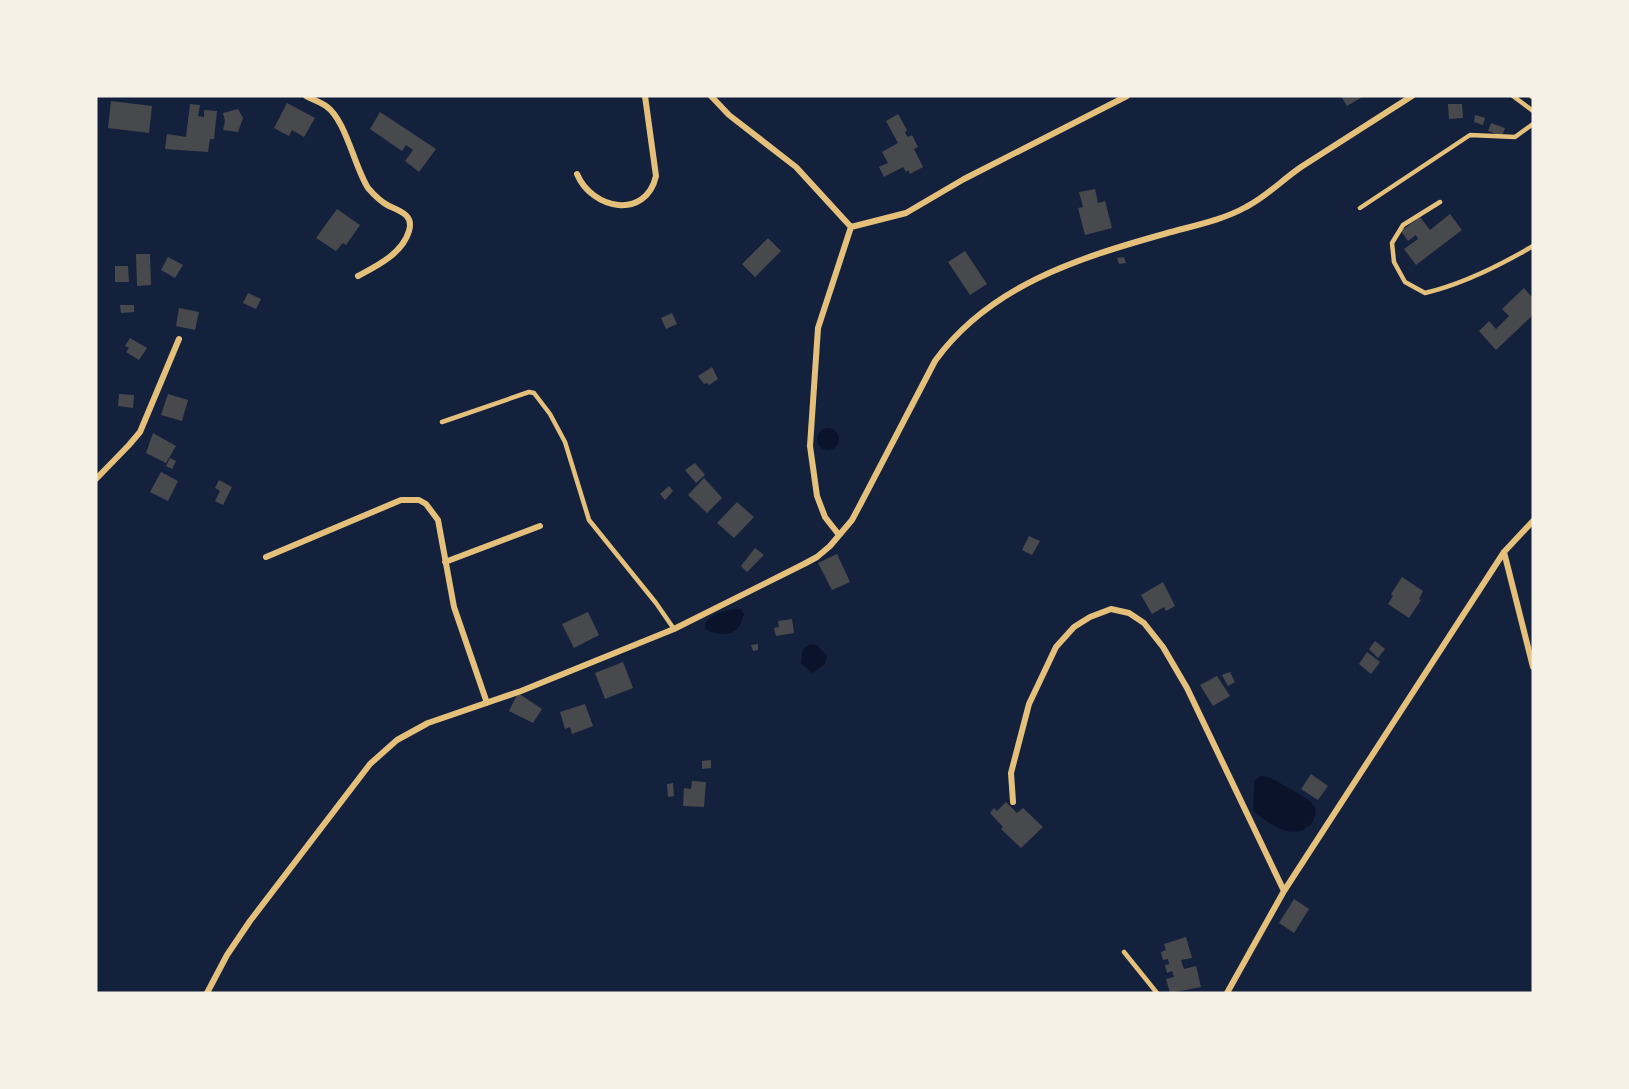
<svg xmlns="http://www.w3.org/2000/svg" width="1629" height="1089" viewBox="0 0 1629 1089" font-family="'DM Sans',sans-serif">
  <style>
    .water { fill: #0b132b }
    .building { fill: #48494c }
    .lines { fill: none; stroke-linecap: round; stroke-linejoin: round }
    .service { stroke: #e5c07b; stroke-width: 4.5 }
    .minor { stroke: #e5c07b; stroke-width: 6 }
  </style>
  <rect width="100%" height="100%" fill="#14213d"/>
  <path class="water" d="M817 439a11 11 0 1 1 22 0a11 11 0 1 1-22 0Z
    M741 609 744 614C740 636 723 638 705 629L706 621C716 612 728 609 741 609Z
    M810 644 817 645 827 656 825 664 812 673 801 663 803 649Z
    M1261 776C1271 776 1278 782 1287 787 1295 792 1309 798 1314 806 1317 812 1315 819 1311 824 1293 843 1267 823 1253 810L1254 781Z"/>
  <path class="building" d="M1341 96H1364L1347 106Z
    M111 101 152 106 149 133 108 128Z
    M287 103 315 118 304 137 292 130 289 136 274 128Z
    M190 104 200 105 198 116 204 117V110L217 111 214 139H210L208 152 165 149 167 134 186 137Z
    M1448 104H1462L1463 118 1449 119Z
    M238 109 243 118 238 132 223 130 225 121 223 113Z
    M380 112 436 149 419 172 405 161 413 150 406 145 402 151 370 129Z
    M898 114 907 130 905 133 908 137 912 135 918 147 914 149 923 167 910 174 908 170 906 172 903 167 884 177 879 167 888 163 882 152 898 143 886 121Z
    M1475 115 1485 118 1483 125 1474 122Z
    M1491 123 1505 128 1502 136 1488 131Z
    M1095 189 1098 203 1105 201 1112 228 1085 235 1078 208 1083 207 1079 192Z
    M337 209 360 225 346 245 343 243 336 251 316 238Z
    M1450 214 1462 230 1416 265 1404 249 1418 239 1416 235 1408 241 1401 231 1420 217 1430 230Z
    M768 238 781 251 755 277 742 264Z
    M965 251 987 284 970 295 948 262Z
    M136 254H150L151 285 137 286Z
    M168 257 183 265 175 278 161 270Z
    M1124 257 1126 263 1119 264 1117 258Z
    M115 266H128L129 282H115Z
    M1524 288 1531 296 1533 294V315L1496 350 1479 331 1489 321 1496 329 1509 316 1502 309Z
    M248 293 261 299 256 309 243 303Z
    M120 305H134V312L121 313Z
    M179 308 199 312 195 330 176 326Z
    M672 313 677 324 666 329 661 318Z
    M130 338 147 348 139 360 126 352 129 348 125 346Z
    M712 367 718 379 709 385 707 383 704 384 698 376Z
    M119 394 134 395 133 408 118 406Z
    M168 394 188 400 182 421 161 415Z
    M153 433 176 446 166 463 146 453Z
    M170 458 176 461 172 469 166 466Z
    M695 463 705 475 696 483 685 470Z
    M161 472 178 481 168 501 150 492Z
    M704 478 722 498 707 513 688 495Z
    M219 480 232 487 223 505 215 501 220 491 215 488Z
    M669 486 673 491 665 500 660 494Z
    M737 502 754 517 734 538 717 523Z
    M1029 536 1040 541 1032 555 1022 550Z
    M755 548 764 555 747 572 741 566Z
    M837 554 850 582 832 590 818 563Z
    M1402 577 1423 591 1419 599 1421 600 1409 618 1388 604 1393 596 1391 594Z
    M1163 582 1175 606 1166 611 1164 607 1152 614 1141 595Z
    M588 612 599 635 574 648 562 624Z
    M792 619 794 633 776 636 774 628 779 627 778 621Z
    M1375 641 1385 649 1378 658 1369 649Z
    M758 644V650L753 651 751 645Z
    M1367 652 1380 662 1371 674 1359 664Z
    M623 662 633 688 605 699 595 673Z
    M1230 672 1235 682 1228 686 1222 675Z
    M1217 676 1230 696 1213 706 1200 685Z
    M518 693 542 709 533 723 509 711Z
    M585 704 593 726 572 734 570 727 565 729 560 712Z
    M711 760V768L702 769V761Z
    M1311 774 1328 786 1318 800 1301 789Z
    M692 781 706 782 704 807 683 806 684 788 691 789Z
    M673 783 674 796 668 797 667 784Z
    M1006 802 1017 813 1023 808 1043 827 1021 848 1001 829 1003 827 990 813 994 808 997 811Z
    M1294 899 1309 909 1294 933 1279 923Z
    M1186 937 1192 958 1181 960 1184 969 1196 966 1201 987 1170 993 1166 979 1174 977 1172 971 1167 973 1165 965 1169 964 1168 959 1163 960 1161 952 1166 950 1164 944Z"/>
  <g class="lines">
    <path class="service" d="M1513 96 1533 111
      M1440 202 1403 225 1392 243 1394 262 1405 282 1425 293C1463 284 1499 266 1533 246
      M1360 208 1470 135 1515 137 1533 124
      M442 422 529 392 534 393 550 414 565 442 589 520 656 603 674 629
      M1124 952 1157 993"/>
    <path class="minor" d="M306 96C312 99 320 102 326 106 346 120 354 166 368 188 374 195 381 202 389 206 400 211 414 215 409 231 402 254 377 266 358 276
      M711 96 729 115 796 167 851 227
      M1532 96H1533
      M577 174C592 210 646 220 656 176L645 96
      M851 227 906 213 964 179 1127 96
      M96 479 129 445 140 432 179 339
      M839 535 825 517 817 496 810 446 818 328 851 227
      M1504 552 1533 667
      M266 557 401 500H419L426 504 438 520 454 607 487 703
      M445 562 540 526
      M1013 802 1011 773 1029 704 1056 647 1074 627 1090 617 1111 609 1129 613 1144 623 1163 647 1187 688 1284 891
      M207 993 227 955 250 921 370 764 397 740 428 723 521 691 674 629 804 564 817 557 830 546 852 520 860 505 935 361C989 286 1078 258 1164 234 1191 226 1221 221 1246 207 1266 197 1282 180 1301 167 1338 143 1375 120 1412 96
      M1227 993 1284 891 1504 552 1533 521"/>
  </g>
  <rect width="1629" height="1089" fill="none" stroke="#f6f1e7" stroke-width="195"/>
</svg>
